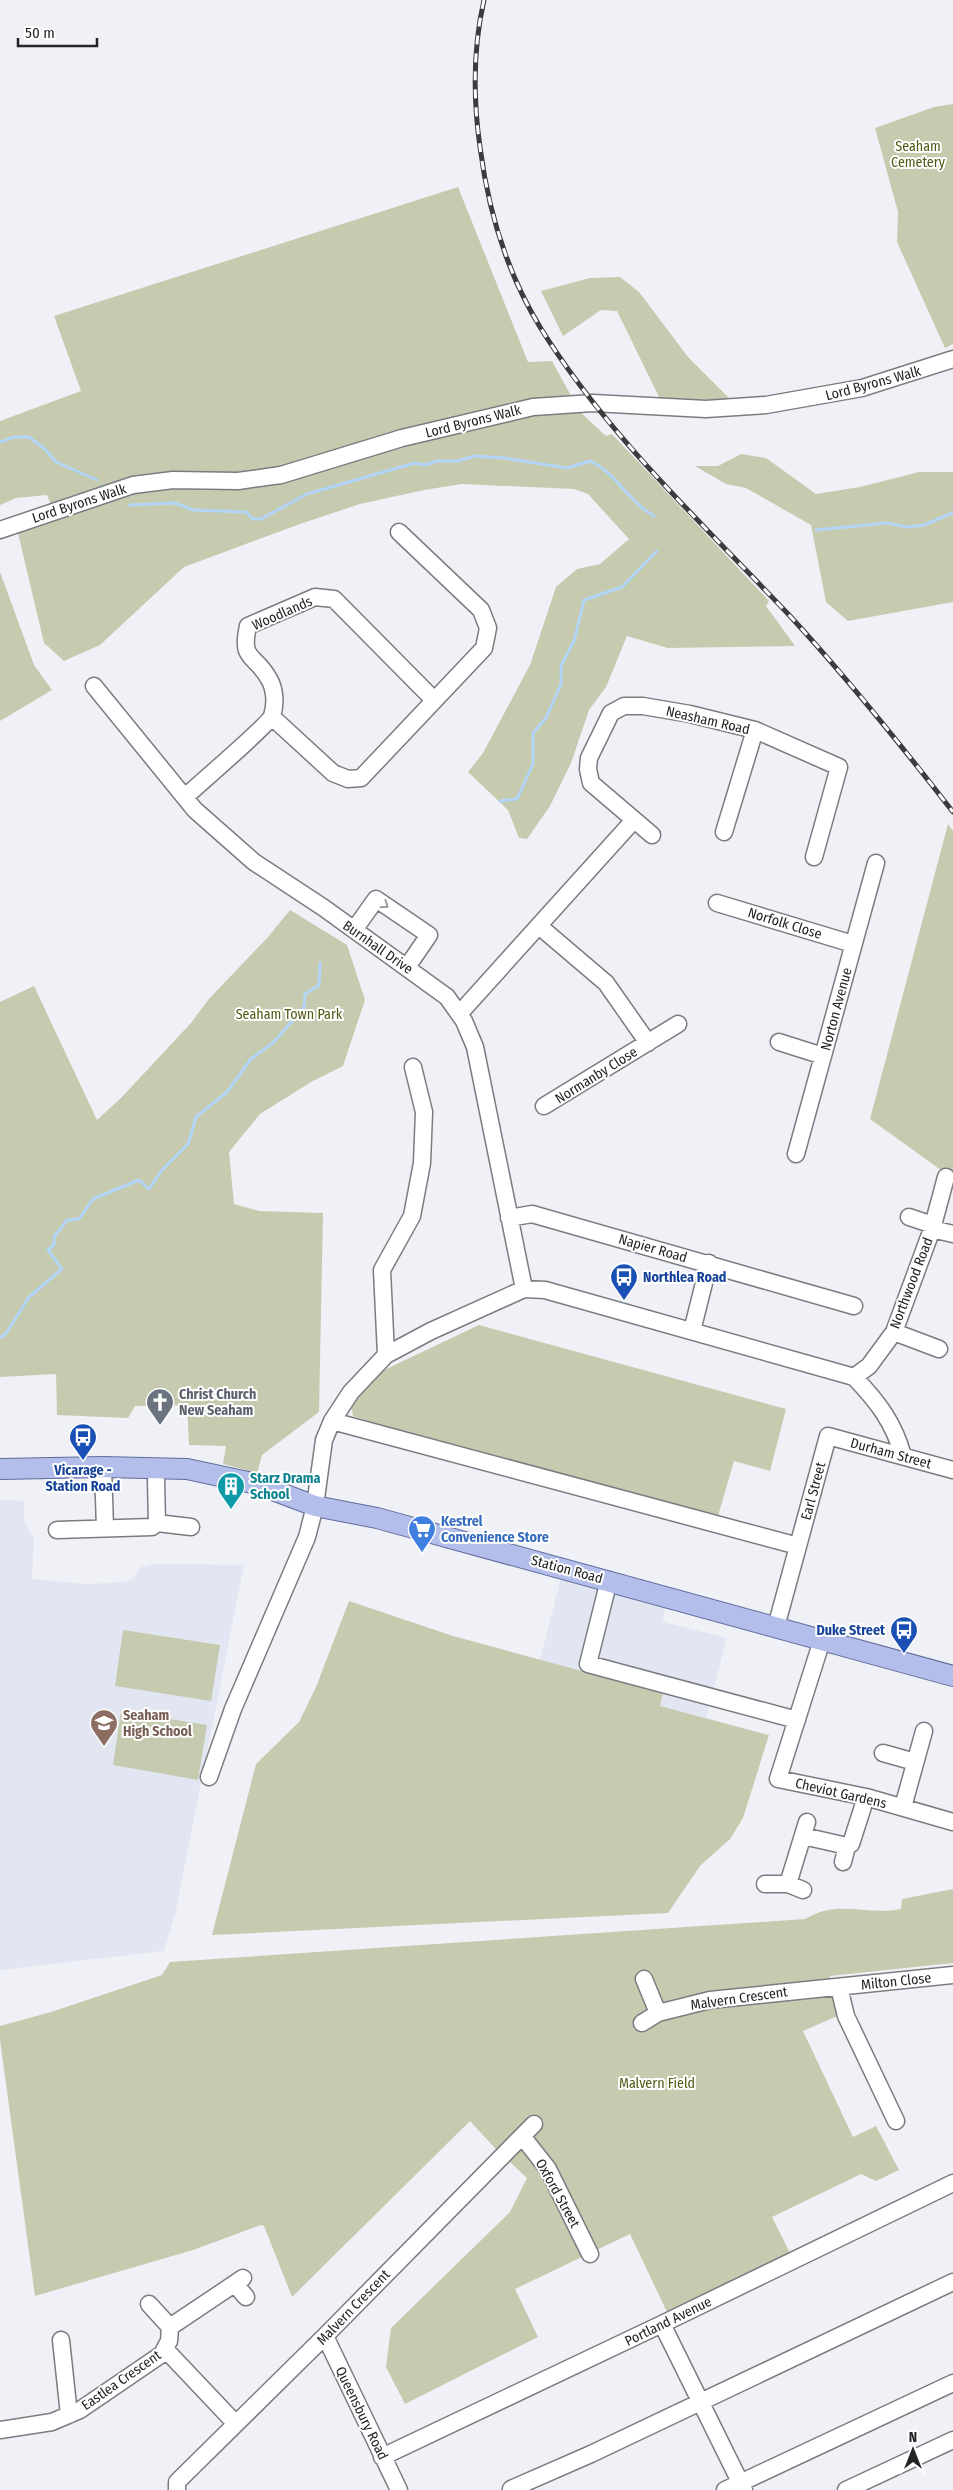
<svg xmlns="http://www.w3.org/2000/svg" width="953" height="2490" viewBox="0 0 953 2490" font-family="'Fira Sans Condensed',sans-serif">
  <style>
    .built { fill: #e2e6f2 }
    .green { fill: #c6cbb0 }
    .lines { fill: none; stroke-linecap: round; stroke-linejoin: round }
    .stream { stroke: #b2d5f7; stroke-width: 3 }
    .minor-casing { stroke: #7a7c81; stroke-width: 19 }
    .major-casing { stroke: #606c9c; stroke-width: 22 }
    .minor { stroke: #fff; stroke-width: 16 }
    .major { stroke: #b3beea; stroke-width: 20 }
    .rail-casing { stroke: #3c3c3f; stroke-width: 5 }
    .rail { stroke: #fff; stroke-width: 3; stroke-dasharray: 9; stroke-linecap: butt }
    .oneway { stroke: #9c9c9d }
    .labels { text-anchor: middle; stroke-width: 4; stroke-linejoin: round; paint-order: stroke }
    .park-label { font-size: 14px; fill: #525914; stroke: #fff }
    .street-label { font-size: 14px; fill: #242426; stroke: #fff }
    .transit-label { font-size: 14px; font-weight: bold; fill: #164399; stroke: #fff; text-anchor: start }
    .worship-label { font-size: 14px; font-weight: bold; fill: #5b616d; stroke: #fff; text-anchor: start }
    .culture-label { font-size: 14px; font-weight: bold; fill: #0d838f; stroke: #fff; text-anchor: start }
    .shop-label { font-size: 14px; font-weight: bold; fill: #366cbe; stroke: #fff; text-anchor: start }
    .education-label { font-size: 14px; font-weight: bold; fill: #785e54; stroke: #fff; text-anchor: start }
  </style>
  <rect width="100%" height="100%" fill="#eff1f6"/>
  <path class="built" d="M0 1500 24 1501V1521L34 1539 32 1579 89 1584 125 1582 133 1578 141 1567 153 1564 244 1565 176 1910 164 1951 0 1970Z
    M561 1578 665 1607 663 1622 727 1638 706 1718 659 1706 663 1693 540 1660Z"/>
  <path class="green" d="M953 104V344L945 348 897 242 898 212 875 128 934 107Z
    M458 187 528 362 552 361 580 412 606 436 612 434 769 601 766 606 795 646 668 648 627 636 606 687 589 710 571 763 550 806 527 839 519 838 508 810 468 772 483 753 530 665 556 587 577 569 600 564 629 539 588 494 574 489 462 484 424 490 360 504 300 524 184 567 100 645 64 661 44 643 18 533 57 519 47 495 16 498 0 505V421L81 391 54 316Z
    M620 277 639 292 688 357 730 399 661 401 617 311 601 310 563 336 541 291 590 278Z
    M741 454 766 458 816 494 860 487 919 472H953V602L848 621 826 602 811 525 746 488 726 484 695 466H718Z
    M0 572 34 665 52 690 0 721Z
    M948 824 953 831V1176L945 1173 870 1119Z
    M290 910 347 945 365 1000 343 1066 311 1082 260 1114 229 1152 234 1204 259 1211 323 1213 319 1412 262 1455 257 1473 223 1464 226 1446 189 1445 187 1405 135 1406 128 1418 57 1415 56 1374 0 1377V1002L34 986 97 1120 121 1098 191 1023 208 1000 268 937Z
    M479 1325 786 1409 770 1471 734 1461 718 1516 420 1438 353 1416 351 1406 382 1371Z
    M349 1601 453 1636 663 1693 660 1706 769 1735 743 1818 730 1839 700 1866 668 1913 212 1935 256 1764 299 1722 316 1687Z
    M123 1630 220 1645 211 1701 115 1686Z
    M121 1711 207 1725 198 1780 113 1765Z
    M953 1889V1963L830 1976 840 2015 803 2031 853 2137 876 2126 899 2170 876 2181 861 2174 772 2217 791 2255 667 2312 630 2234 515 2289 538 2337 405 2404 386 2367 391 2328 510 2212 527 2178 494 2147 470 2121 292 2297 264 2226 261 2225 193 2250 35 2296 0 2040V2026L51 2012 162 1975 170 1962 805 1919C839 1899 865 1916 901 1909L902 1899Z"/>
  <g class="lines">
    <path class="stream" d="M0 442 14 437H29L45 449 56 462 97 480
      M130 505 175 503 193 510 246 512 253 519H261L307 494 415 463 425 465 437 461H458L475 456 504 458 567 468 590 461C615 472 629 502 654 516
      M816 530 887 523 907 527 924 525 953 513
      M500 801 517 799 533 764V733L546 718 561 684V666L574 641 584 600 622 587 657 551
      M0 1337 5 1335 29 1297 62 1269 48 1250 54 1245V1237L67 1220 79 1219 93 1199 139 1180 149 1189 162 1170 188 1144 196 1117 227 1092 251 1059 274 1042 304 1007 305 994 319 985 320 963"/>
    <g class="minor-casing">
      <path id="minor" d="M0 530 133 485 173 480 238 481 281 475 402 438 533 407 593 403 706 409 766 405 862 388 953 359
        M94 686 195 810 254 862 324 908 447 997 464 1021 475 1047 524 1289
        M272 717 333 773 348 779 361 778 484 648 488 628 481 610 399 532
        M185 797C198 785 268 725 272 716 276 704 275 689 269 679 255 653 240 662 248 626L315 597 334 599 434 700
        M724 832 755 730
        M652 835 591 783 588 769 589 758 611 713 624 706H643L690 714 755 730 839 767 814 857
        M717 903 853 944
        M539 926 606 983 648 1043
        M354 930 376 899 429 935 407 967
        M459 1014 634 820
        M779 1042 823 1056
        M544 1106 678 1024
        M796 1154 876 863
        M909 1217 933 1225
        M509 1218 532 1214 854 1306
        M932 1229 953 1234
        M692 1331 709 1263
        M894 1332 939 1349
        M386 1355 382 1270 412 1216 422 1163 424 1112 413 1067
        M854 1377 869 1366 894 1332 932 1229 946 1177
        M332 1421 798 1546
        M103 1467 105 1528
        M156 1480 157 1523 191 1527
        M57 1530 152 1527 157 1523
        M609 1580 588 1664 797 1720
        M776 1627 828 1436 953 1470
        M822 1640 778 1779 866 1797 953 1822
        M883 1753 915 1762
        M209 1777 233 1709 307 1537 315 1506 324 1440 332 1421 351 1392 386 1355 431 1331 524 1289 545 1290 854 1377C878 1402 894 1423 903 1456
        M903 1807 924 1731
        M803 1836 847 1846 851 1844 866 1797
        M843 1862 847 1846
        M765 1884H788L803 1890
        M788 1884 807 1822
        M644 1979 658 2013
        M839 1987 846 2016 896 2121
        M642 2023 658 2013 710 2000 953 1975
        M522 2136 548 2169 590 2254
        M235 2284 246 2297
        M149 2304 170 2327
        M662 2324 744 2490
        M325 2336 399 2490
        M61 2340 69 2415
        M165 2349 236 2424
        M0 2430 52 2422 80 2410 162 2354 169 2341 170 2327 243 2278
        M382 2457 662 2324 953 2183
        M511 2489 591 2454 953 2282
        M177 2490V2482L325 2336 534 2124
        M725 2490 953 2383
        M846 2490 953 2440"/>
    </g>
    <g class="major-casing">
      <path id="major" d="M0 1469 103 1467 187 1469 257 1484 315 1506 377 1518 953 1676"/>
    </g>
    <use href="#minor" class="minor"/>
    <use href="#major" class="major"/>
    <g class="rail-casing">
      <path id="rail" d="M484 0C473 48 473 98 480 147 488 209 507 273 540 327 606 434 704 525 790 616 848 679 901 745 953 812"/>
    </g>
    <use href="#rail" class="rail"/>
  </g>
  <defs><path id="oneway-chevron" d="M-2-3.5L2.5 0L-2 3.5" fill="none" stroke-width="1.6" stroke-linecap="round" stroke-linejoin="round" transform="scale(1.25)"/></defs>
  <use class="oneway" href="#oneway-chevron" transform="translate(385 905) rotate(34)"/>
  <defs>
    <g id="bus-pin" transform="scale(1.4375)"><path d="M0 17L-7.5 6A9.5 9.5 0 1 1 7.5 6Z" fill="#1a4fb4" stroke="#fff"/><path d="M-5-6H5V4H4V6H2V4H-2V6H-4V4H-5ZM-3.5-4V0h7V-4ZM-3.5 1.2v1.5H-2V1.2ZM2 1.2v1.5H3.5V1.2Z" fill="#fff"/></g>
    <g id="church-pin" transform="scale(1.4375)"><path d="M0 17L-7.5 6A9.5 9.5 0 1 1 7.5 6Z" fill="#6b7280" stroke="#fff"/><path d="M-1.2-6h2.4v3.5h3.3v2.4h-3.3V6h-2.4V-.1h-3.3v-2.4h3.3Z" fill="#fff"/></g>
    <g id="building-pin" transform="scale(1.4375)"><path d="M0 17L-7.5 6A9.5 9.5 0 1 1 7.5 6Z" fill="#0f9aa8" stroke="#fff"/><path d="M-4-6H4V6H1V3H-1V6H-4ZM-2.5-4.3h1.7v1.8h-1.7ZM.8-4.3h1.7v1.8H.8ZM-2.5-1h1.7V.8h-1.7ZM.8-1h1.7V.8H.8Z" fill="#fff"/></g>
    <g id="supermarket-pin" transform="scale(1.4375)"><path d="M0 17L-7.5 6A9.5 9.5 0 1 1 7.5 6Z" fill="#3f7fe0" stroke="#fff"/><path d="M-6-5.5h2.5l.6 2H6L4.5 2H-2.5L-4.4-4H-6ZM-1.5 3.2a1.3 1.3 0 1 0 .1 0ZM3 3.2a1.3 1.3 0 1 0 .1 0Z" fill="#fff"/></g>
    <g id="school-pin" transform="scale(1.4375)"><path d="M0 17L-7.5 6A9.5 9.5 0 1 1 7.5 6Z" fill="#8d6e63" stroke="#fff"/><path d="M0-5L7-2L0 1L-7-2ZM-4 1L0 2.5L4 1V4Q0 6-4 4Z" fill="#fff"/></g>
  </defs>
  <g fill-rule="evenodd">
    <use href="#bus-pin" x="624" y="1277"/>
    <use href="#church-pin" x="160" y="1402"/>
    <use href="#bus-pin" x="83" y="1437"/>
    <use href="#building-pin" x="231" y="1486"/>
    <use href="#supermarket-pin" x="422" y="1529"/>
    <use href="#bus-pin" x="904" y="1630"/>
    <use href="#school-pin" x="104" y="1723"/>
  </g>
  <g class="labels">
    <g class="park-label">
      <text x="918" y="151">Seaham<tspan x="918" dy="16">Cemetery</tspan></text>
      <text x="289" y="1019">Seaham Town Park</text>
      <text x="657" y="2088">Malvern Field</text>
    </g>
    <g class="street-label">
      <text transform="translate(873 383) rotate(-15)" y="5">Lord Byrons Walk</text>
      <text transform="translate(473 421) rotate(-14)" y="5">Lord Byrons Walk</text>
      <text transform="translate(79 503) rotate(-18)" y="5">Lord Byrons Walk</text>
      <text transform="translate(282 613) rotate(-24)" y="5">Woodlands</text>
      <text transform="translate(708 720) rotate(13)" y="5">Neasham Road</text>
      <text transform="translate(785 923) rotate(17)" y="5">Norfolk Close</text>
      <text transform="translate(378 947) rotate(35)" y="5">Burnhall Drive</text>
      <text transform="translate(836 1009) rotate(-75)" y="5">Norton Avenue</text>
      <text transform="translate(596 1075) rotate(-32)" y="5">Normanby Close</text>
      <text transform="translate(653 1248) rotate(16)" y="5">Napier Road</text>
      <text transform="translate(911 1283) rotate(-69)" y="5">Northwood Road</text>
      <text transform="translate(891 1453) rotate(15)" y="5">Durham Street</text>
      <text transform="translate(813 1491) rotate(-75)" y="5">Earl Street</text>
      <text transform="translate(567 1569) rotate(15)" y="5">Station Road</text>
      <text transform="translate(841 1793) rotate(13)" y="5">Cheviot Gardens</text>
      <text transform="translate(896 1981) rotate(-6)" y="5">Milton Close</text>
      <text transform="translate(739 1998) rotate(-8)" y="5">Malvern Crescent</text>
      <text transform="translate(558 2193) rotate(61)" y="5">Oxford Street</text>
      <text transform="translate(353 2307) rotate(-46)" y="5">Malvern Crescent</text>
      <text transform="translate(668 2321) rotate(-26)" y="5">Portland Avenue</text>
      <text transform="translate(121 2380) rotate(-35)" y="5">Eastlea Crescent</text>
      <text transform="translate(362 2413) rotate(64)" y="5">Queensbury Road</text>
    </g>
    <g class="transit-label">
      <text x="643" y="1282">Northlea Road</text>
      <text x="83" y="1475" text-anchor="middle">Vicarage -<tspan x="83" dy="16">Station Road</tspan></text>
      <text x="885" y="1635" text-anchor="end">Duke Street</text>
    </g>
    <g class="worship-label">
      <text x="179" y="1399">Christ Church<tspan x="179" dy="16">New Seaham</tspan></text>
    </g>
    <g class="culture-label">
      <text x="250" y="1483">Starz Drama<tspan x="250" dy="16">School</tspan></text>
    </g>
    <g class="shop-label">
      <text x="441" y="1526">Kestrel<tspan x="441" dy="16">Convenience Store</tspan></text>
    </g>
    <g class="education-label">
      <text x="123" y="1720">Seaham<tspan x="123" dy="16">High School</tspan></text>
    </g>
  </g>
  <g transform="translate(913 2450)" stroke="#ffffff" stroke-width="4" paint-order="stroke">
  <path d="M0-4L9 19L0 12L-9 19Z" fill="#242426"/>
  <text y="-8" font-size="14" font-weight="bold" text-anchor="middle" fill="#242426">N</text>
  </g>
  <path d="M18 38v8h79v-8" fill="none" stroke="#242426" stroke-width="2.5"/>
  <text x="25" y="38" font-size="15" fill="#242426" stroke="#ffffff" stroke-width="4" paint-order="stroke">50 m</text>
</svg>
